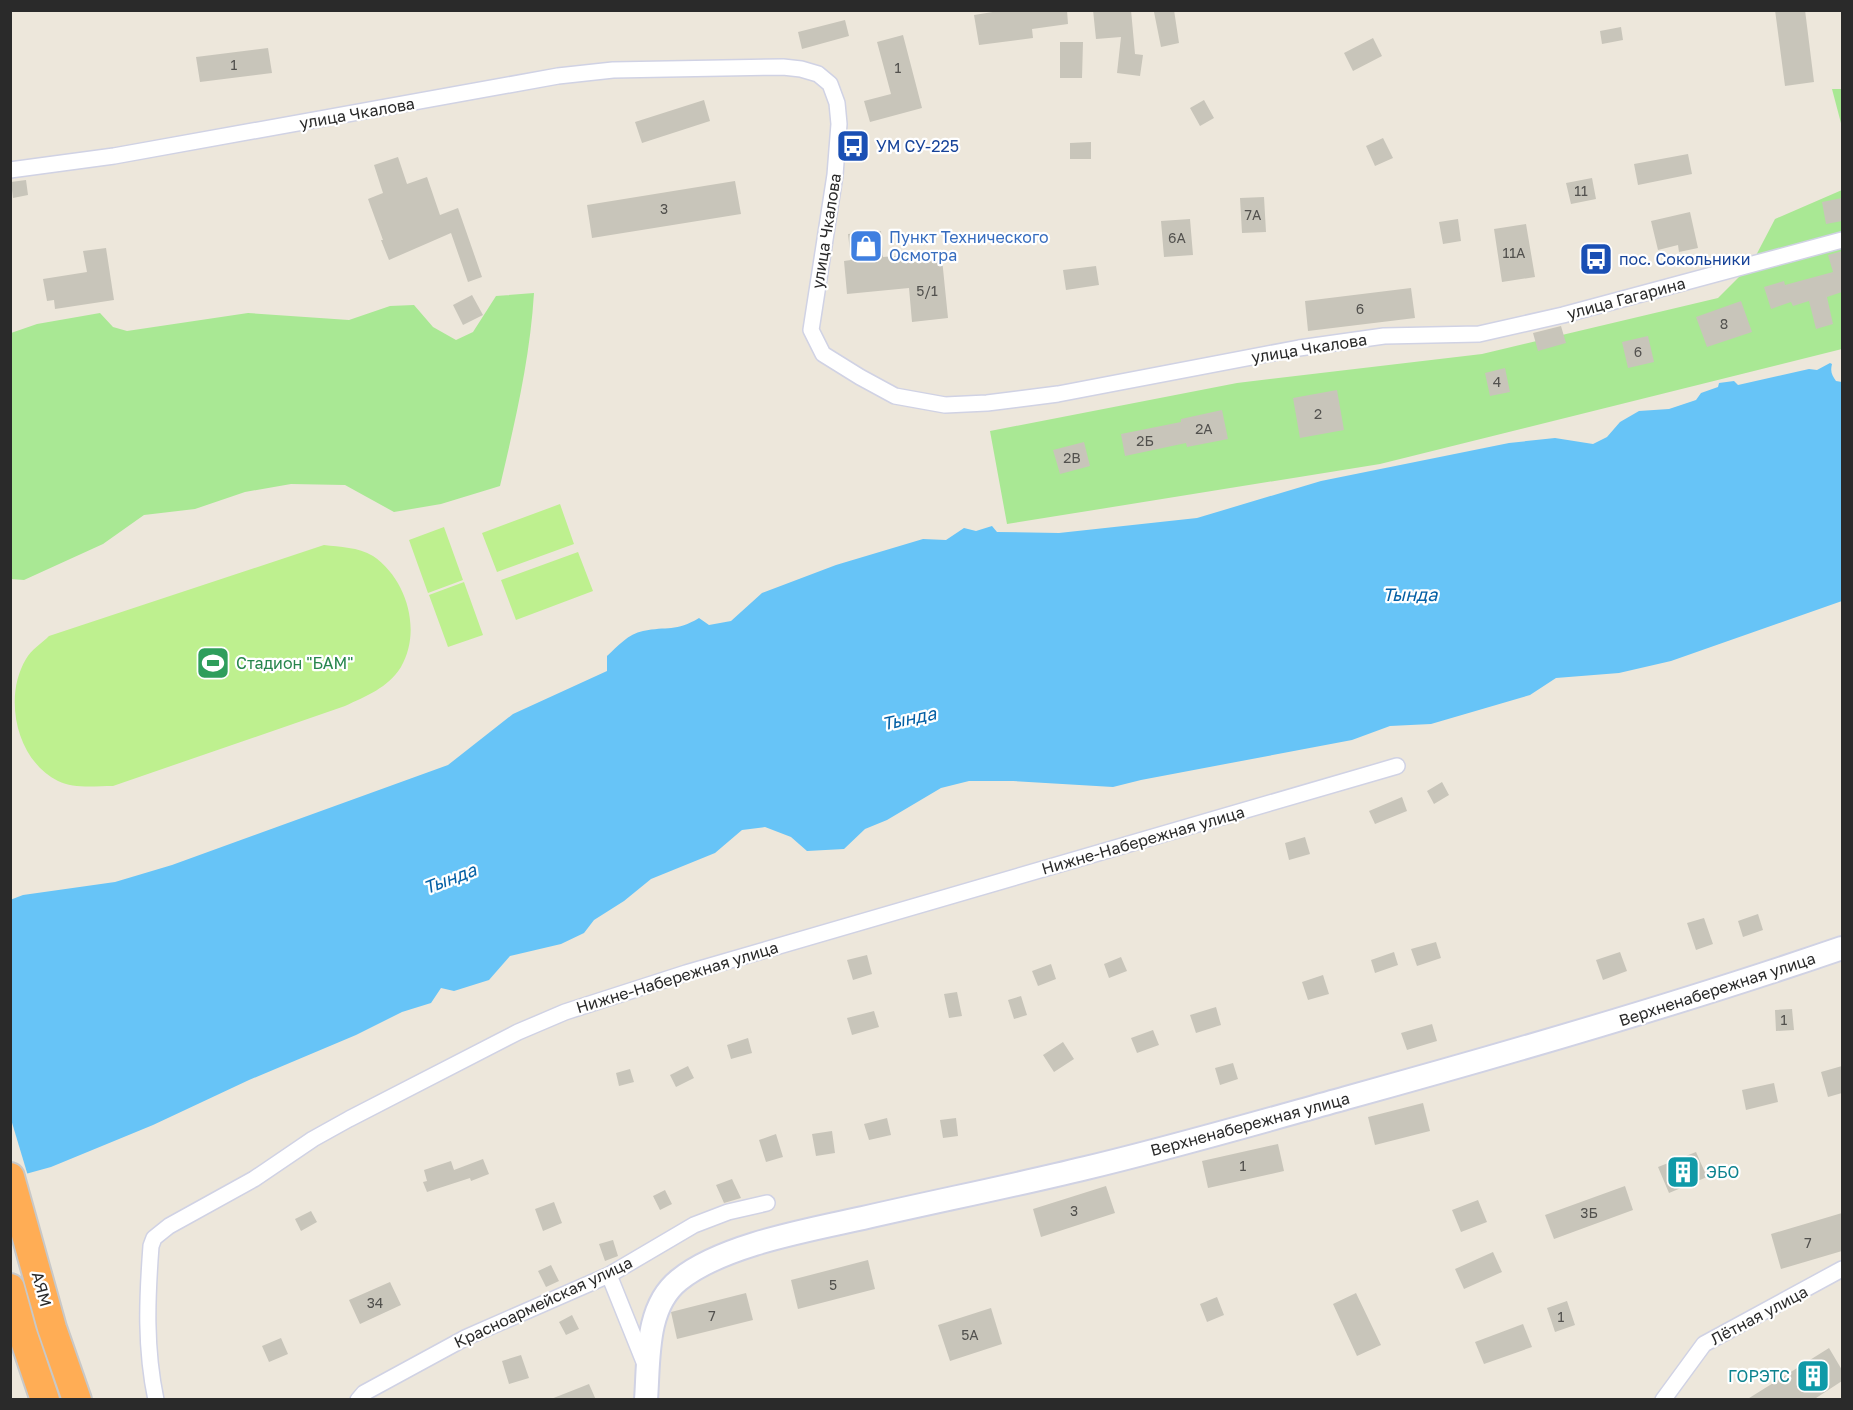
<svg xmlns="http://www.w3.org/2000/svg" width="1853" height="1410" viewBox="0 0 1853 1410" font-family="'Golos Text',sans-serif">
  <style>
    .green { fill: #a9e894 }
    .pitch { fill: #bef08f }
    .water { fill: #67c4f7 }
    .pier { fill: #ede7db }
    .building { fill: #c8c5ba }
    .lines { fill: none; stroke-linecap: round; stroke-linejoin: round }
    .street-casing { stroke: #d0d2e4; stroke-width: 18 }
    .secondary-casing { stroke: #d0d2e4; stroke-width: 26 }
    .highway-casing { stroke: #c8c8c8; stroke-width: 32 }
    .street { stroke: #fff; stroke-width: 15 }
    .secondary { stroke: #fff; stroke-width: 22 }
    .highway { stroke: #ffad55; stroke-width: 28 }
    .labels { text-anchor: middle; stroke-width: 4.5; stroke-linejoin: round; paint-order: stroke }
    .number-label { font-size: 14px; fill: #52514e }
    .street-label { font-size: 16px; fill: #2a2a2a; stroke: #fff }
    .transit-label { font-size: 16px; fill: #164399; stroke: #fff; text-anchor: start }
    .shop-label { font-size: 16px; fill: #366cbe; stroke: #fff; text-anchor: start }
    .leisure-label { font-size: 16px; fill: #27864d; stroke: #fff; text-anchor: start }
    .culture-label { font-size: 16px; fill: #0d838f; stroke: #fff; text-anchor: start }
    .water-label { font-size: 18px; font-style: italic; fill: #0460a5; stroke: #fff }
  </style>
  <rect width="100%" height="100%" fill="#ede7db"/>
  <path class="green" d="M1832 89H1842V127Z
    M1842 190V349L1380 464 1007 524 990 431 1237 383 1482 354 1718 298 1751 265 1775 219Z
    M534 293C530 359 515 422 500 486L441 504 394 512 345 485 291 484 245 492 195 509 144 515 103 544 24 580 11 579V333L37 324 100 313 113 327 127 331 248 313 349 320 390 306 414 305 433 327 456 340 473 332 496 296Z"/>
  <path class="pitch" d="M560 504 574 544 497 572 482 533Z
    M444 527 463 580 428 593 409 540Z
    M324 545C340 547 358 547 373 556 407 579 422 631 401 667 388 688 366 696 345 706L113 786C95 786 74 789 58 781 16 760 3 697 26 659 31 650 42 643 49 636Z
    M578 552 593 591 516 620 501 580Z
    M464 582 483 635 448 647 429 595Z"/>
  <path class="water" d="M1830 363 1832 364C1830 372 1832 375 1836 381L1842 382V601L1671 661 1619 673 1556 678 1530 695 1431 724 1390 726 1352 740 1141 780 1113 787 1013 781H969L941 788 887 820 865 829 844 849 807 851 791 837 765 827 742 830 715 853 651 879 624 901 594 920 584 933 561 944 510 956 489 980 454 991 441 988 431 1003 402 1012 356 1035 249 1080 153 1125 51 1167 11 1178 10 900 23 895 115 882 172 865 448 765 513 714 607 671V656C618 646 628 634 643 631 667 626 676 632 699 618L709 625 731 621 762 593 836 565 923 539 946 540 964 528 976 531 992 526 997 532 1059 533 1197 518 1321 481 1509 443 1555 438 1593 444 1607 437 1620 422 1639 411 1669 409 1696 400 1701 393 1718 387 1719 383 1734 381 1738 385 1809 369 1817 370Z"/>
  <path class="pier" d="M10 1116 28 1176 10 1181Z"/>
  <path class="building" d="M1005 10H1067L1068 24 1032 29 1033 38 979 45 974 15Z
    M1093 10H1131L1135 54 1143 55 1140 76 1117 73 1121 37 1096 39Z
    M1161 10H1174L1179 43 1161 47 1154 12Z
    M1775 10H1805L1814 82 1785 86Z
    M845 20 849 36 802 49 798 32Z
    M1621 27 1623 40 1602 44 1600 31Z
    M903 35 922 108 870 122 864 101 891 94 877 42Z
    M1373 38 1382 56 1353 71 1344 53Z
    M1060 42H1083L1082 78H1060Z
    M268 48 272 73 200 82 196 57Z
    M704 100 710 121 642 143 635 122Z
    M1204 100 1214 118 1200 126 1190 108Z
    M1383 138 1393 158 1375 166 1366 146Z
    M1091 142V159H1070V143Z
    M1688 154 1692 174 1638 185 1634 164Z
    M398 157 407 184 427 177 440 215 458 208 482 277 468 282 451 233 389 260 381 240H383L368 199 383 193 374 165Z
    M1592 178 1596 199 1571 204 1566 183Z
    M26 180 28 195 13 198 11 182Z
    M735 181 741 214 592 238 587 205Z
    M1264 197 1266 232 1242 233 1240 198Z
    M1842 198V221L1826 224 1822 202Z
    M1690 212 1698 248 1679 252 1678 245 1658 250 1651 221Z
    M1190 219 1193 255 1164 257 1161 221Z
    M1458 219 1461 241 1443 244 1439 222Z
    M1526 224 1535 277 1502 282 1494 229Z
    M881 231 883 257 907 255V263L942 259 948 318 912 322 909 288 847 294 844 261 851 260 848 234Z
    M106 248 114 300 55 309 54 300 47 301 43 279 87 272 83 251Z
    M1842 251V292L1827 297 1833 324 1816 329 1809 301 1793 306 1791 302 1771 309 1764 287 1784 281 1785 285 1833 272 1828 255Z
    M1096 266 1099 285 1066 290 1063 270Z
    M1411 288 1415 318 1308 331 1305 301Z
    M472 295 483 315 463 325 453 305Z
    M1741 301 1752 332 1707 347 1696 317Z
    M1561 326 1566 343 1538 351 1533 333Z
    M1648 336 1654 362 1628 368 1622 342Z
    M1505 368 1510 392 1490 396 1485 373Z
    M1337 390 1344 430 1300 438 1293 398Z
    M1222 410 1228 439 1187 447 1186 443 1125 456 1121 434 1181 422V419Z
    M1084 442 1090 466 1060 474 1053 450Z
    M1442 782 1449 795 1434 804 1427 791Z
    M1402 797 1407 811 1375 824 1369 811Z
    M1305 837 1310 854 1289 860 1285 843Z
    M1758 914 1763 930 1743 937 1738 921Z
    M1704 918 1713 944 1696 950 1687 923Z
    M1436 942 1441 958 1417 966 1411 949Z
    M1394 952 1398 965 1375 973 1371 960Z
    M1620 952 1627 971 1603 980 1596 960Z
    M867 955 872 974 853 980 847 960Z
    M1121 957 1127 971 1109 978 1104 964Z
    M1051 964 1056 979 1038 986 1032 971Z
    M1323 975 1329 994 1308 1000 1302 982Z
    M957 992 962 1016 949 1018 944 994Z
    M1021 996 1027 1015 1014 1019 1008 1000Z
    M1216 1007 1221 1025 1196 1033 1190 1015Z
    M1792 1009 1794 1030 1776 1031 1775 1010Z
    M874 1011 879 1027 852 1035 847 1018Z
    M1432 1024 1437 1041 1407 1050 1401 1033Z
    M1153 1030 1159 1045 1137 1053 1131 1038Z
    M748 1038 752 1053 731 1059 727 1045Z
    M1063 1042 1074 1059 1054 1072 1043 1055Z
    M1233 1063 1238 1079 1220 1085 1215 1068Z
    M688 1066 694 1078 676 1087 670 1075Z
    M1842 1066V1093L1828 1097 1821 1072Z
    M630 1069 634 1082 619 1086 616 1073Z
    M1774 1083 1778 1102 1746 1110 1742 1090Z
    M1423 1103 1430 1131 1375 1145 1368 1117Z
    M887 1118 891 1135 869 1140 864 1124Z
    M956 1118 958 1136 943 1138 940 1120Z
    M832 1131 835 1153 816 1156 812 1134Z
    M776 1134 783 1157 766 1162 759 1140Z
    M1278 1144 1284 1171 1208 1188 1202 1161Z
    M1696 1152 1707 1177 1669 1193 1658 1167Z
    M483 1159 489 1174 471 1181 470 1178 427 1192 423 1182 427 1181 424 1170 451 1161 454 1170Z
    M732 1179 741 1198 724 1203 716 1185Z
    M1106 1186 1115 1213 1041 1237 1033 1209Z
    M1625 1186 1633 1210 1554 1239 1545 1215Z
    M665 1190 672 1204 660 1210 653 1196Z
    M1478 1200 1487 1222 1461 1232 1452 1210Z
    M554 1202 562 1223 543 1231 535 1209Z
    M311 1211 317 1222 301 1231 295 1219Z
    M1842 1213V1251L1781 1269 1771 1234Z
    M613 1240 618 1256 605 1261 599 1244Z
    M1493 1252 1502 1272 1464 1289 1455 1269Z
    M868 1260 875 1289 798 1309 791 1280Z
    M551 1265 559 1281 546 1287 538 1271Z
    M390 1282 401 1305 360 1324 349 1300Z
    M746 1293 753 1320 677 1339 671 1312Z
    M1356 1293 1381 1345 1357 1356 1333 1304Z
    M1217 1297 1224 1315 1207 1322 1200 1304Z
    M1567 1301 1575 1325 1555 1332 1547 1308Z
    M991 1308 1002 1344 950 1361 938 1325Z
    M572 1315 579 1329 566 1335 559 1322Z
    M1523 1324 1532 1347 1484 1364 1475 1342Z
    M281 1338 288 1354 269 1362 262 1346Z
    M1829 1348 1842 1370V1381L1813 1400H1746Z
    M521 1355 529 1378 509 1384 502 1361Z
    M589 1384 596 1400H551V1399Z"/>
  <g class="lines">
    <g class="street-casing">
      <path id="street" d="M10 170 114 156 558 76 613 70 783 67 801 69 818 74 830 84 837 103 839 124 835 175 811 330 823 354 860 377 895 396 945 405 987 403 1058 394 1299 348 1384 336 1479 334 1563 315 1842 240
        M609 1275 646 1367
        M156 1400C145 1348 147 1299 151 1246L154 1238 169 1226 254 1179 313 1139 349 1119 518 1032 565 1012 686 973 1397 766
        M358 1400 364 1393 467 1337 609 1275 694 1225 728 1212 767 1203
        M1663 1400 1704 1344 1842 1269"/>
    </g>
    <g class="secondary-casing">
      <path id="secondary" d="M646 1400C649 1360 645 1307 679 1280 722 1245 809 1230 863 1218 937 1201 1012 1186 1086 1168 1174 1147 1260 1122 1346 1098 1513 1052 1679 1004 1842 948"/>
    </g>
    <g class="highway-casing">
      <path id="highway" d="M10 1177 52 1328 77 1400
        M10 1288 22 1332 45 1400"/>
    </g>
    <use href="#street" class="street"/>
    <use href="#secondary" class="secondary"/>
    <use href="#highway" class="highway"/>
  </g>
  <defs>
    <g id="bus-square" transform="scale(1.725)"><rect x="-9" y="-9" width="18" height="18" rx="4" fill="#1a4fb4" stroke="#fff"/><path d="M-5-6H5V4H4V6H2V4H-2V6H-4V4H-5ZM-3.5-4V0h7V-4ZM-3.5 1.2v1.5H-2V1.2ZM2 1.2v1.5H3.5V1.2Z" fill="#fff"/></g>
    <g id="shop-square" transform="scale(1.725)"><rect x="-9" y="-9" width="18" height="18" rx="4" fill="#3f7fe0" stroke="#fff"/><path d="M-5-2.5h2.3a2.7 3.5 0 0 1 5.4 0H5L5.5 6h-11ZM-1.5-2.5h3a1.5 2.3 0 0 0-3 0Z" fill="#fff"/></g>
    <g id="stadium-square" transform="scale(1.725)"><rect x="-9" y="-9" width="18" height="18" rx="4" fill="#2e9e5b" stroke="#fff"/><path d="M0-5a6.5 5 0 1 0 0 10a6.5 5 0 1 0 0-10ZM-3.5-1.8h7v3.6h-7Z" fill="#fff"/></g>
    <g id="building-square" transform="scale(1.725)"><rect x="-9" y="-9" width="18" height="18" rx="4" fill="#0f9aa8" stroke="#fff"/><path d="M-4-6H4V6H1V3H-1V6H-4ZM-2.5-4.3h1.7v1.8h-1.7ZM.8-4.3h1.7v1.8H.8ZM-2.5-1h1.7V.8h-1.7ZM.8-1h1.7V.8H.8Z" fill="#fff"/></g>
  </defs>
  <g fill-rule="evenodd">
    <use href="#bus-square" x="853" y="146"/>
    <use href="#shop-square" x="866" y="246"/>
    <use href="#bus-square" x="1596" y="259"/>
    <use href="#stadium-square" x="213" y="663"/>
    <use href="#building-square" x="1683" y="1172"/>
    <use href="#building-square" x="1813" y="1376"/>
  </g>
  <g class="labels">
    <g class="number-label">
      <text x="234" y="70">1</text>
      <text x="898" y="73">1</text>
      <text x="1581" y="196">11</text>
      <text x="664" y="214">3</text>
      <text x="1253" y="220">7А</text>
      <text x="1177" y="243">6А</text>
      <text x="1514" y="258">11А</text>
      <text x="927" y="296">5/1</text>
      <text x="1360" y="314">6</text>
      <text x="1724" y="329">8</text>
      <text x="1638" y="357">6</text>
      <text x="1497" y="387">4</text>
      <text x="1318" y="419">2</text>
      <text x="1204" y="434">2А</text>
      <text x="1145" y="446">2Б</text>
      <text x="1072" y="463">2В</text>
      <text x="1784" y="1025">1</text>
      <text x="1243" y="1171">1</text>
      <text x="1074" y="1216">3</text>
      <text x="1589" y="1218">3Б</text>
      <text x="1808" y="1248">7</text>
      <text x="833" y="1290">5</text>
      <text x="375" y="1308">34</text>
      <text x="712" y="1321">7</text>
      <text x="1561" y="1322">1</text>
      <text x="970" y="1340">5А</text>
    </g>
    <g class="street-label">
      <text transform="translate(357 113) rotate(-10)" y="6">улица Чкалова</text>
      <text transform="translate(826 231) rotate(-81)" y="6">улица Чкалова</text>
      <text transform="translate(1626 298) rotate(-15)" y="6">улица Гагарина</text>
      <text transform="translate(1309 348) rotate(-9)" y="6">улица Чкалова</text>
      <text transform="translate(1143 840) rotate(-16)" y="6">Нижне-Набережная улица</text>
      <text transform="translate(677 977) rotate(-17)" y="6">Нижне-Набережная улица</text>
      <text transform="translate(1717 989) rotate(-18)" y="6">Верхненабережная улица</text>
      <text transform="translate(1250 1124) rotate(-15)" y="6">Верхненабережная улица</text>
      <text transform="translate(42 1289) rotate(75)" y="6">АЯМ</text>
      <text transform="translate(543 1302) rotate(-25)" y="6">Красноармейская улица</text>
      <text transform="translate(1759 1315) rotate(-28)" y="6">Лётная улица</text>
    </g>
    <g class="transit-label">
      <text x="876" y="152">УМ СУ-225</text>
      <text x="1619" y="265">пос. Сокольники</text>
    </g>
    <g class="shop-label">
      <text x="889" y="243">Пункт Технического<tspan x="889" dy="18">Осмотра</tspan></text>
    </g>
    <g class="leisure-label">
      <text x="236" y="669">Стадион "БАМ"</text>
    </g>
    <g class="culture-label">
      <text x="1706" y="1178">ЭБО</text>
      <text x="1790" y="1382" text-anchor="end">ГОРЭТС</text>
    </g>
    <g class="water-label">
      <text x="1410" y="601">Тында</text>
      <text transform="translate(909 719) rotate(-12)" y="6">Тында</text>
      <text transform="translate(450 879) rotate(-21)" y="6">Тында</text>
    </g>
  </g>
  <rect width="1853" height="1410" fill="none" stroke="#2a2a2a" stroke-width="24"/>
</svg>
